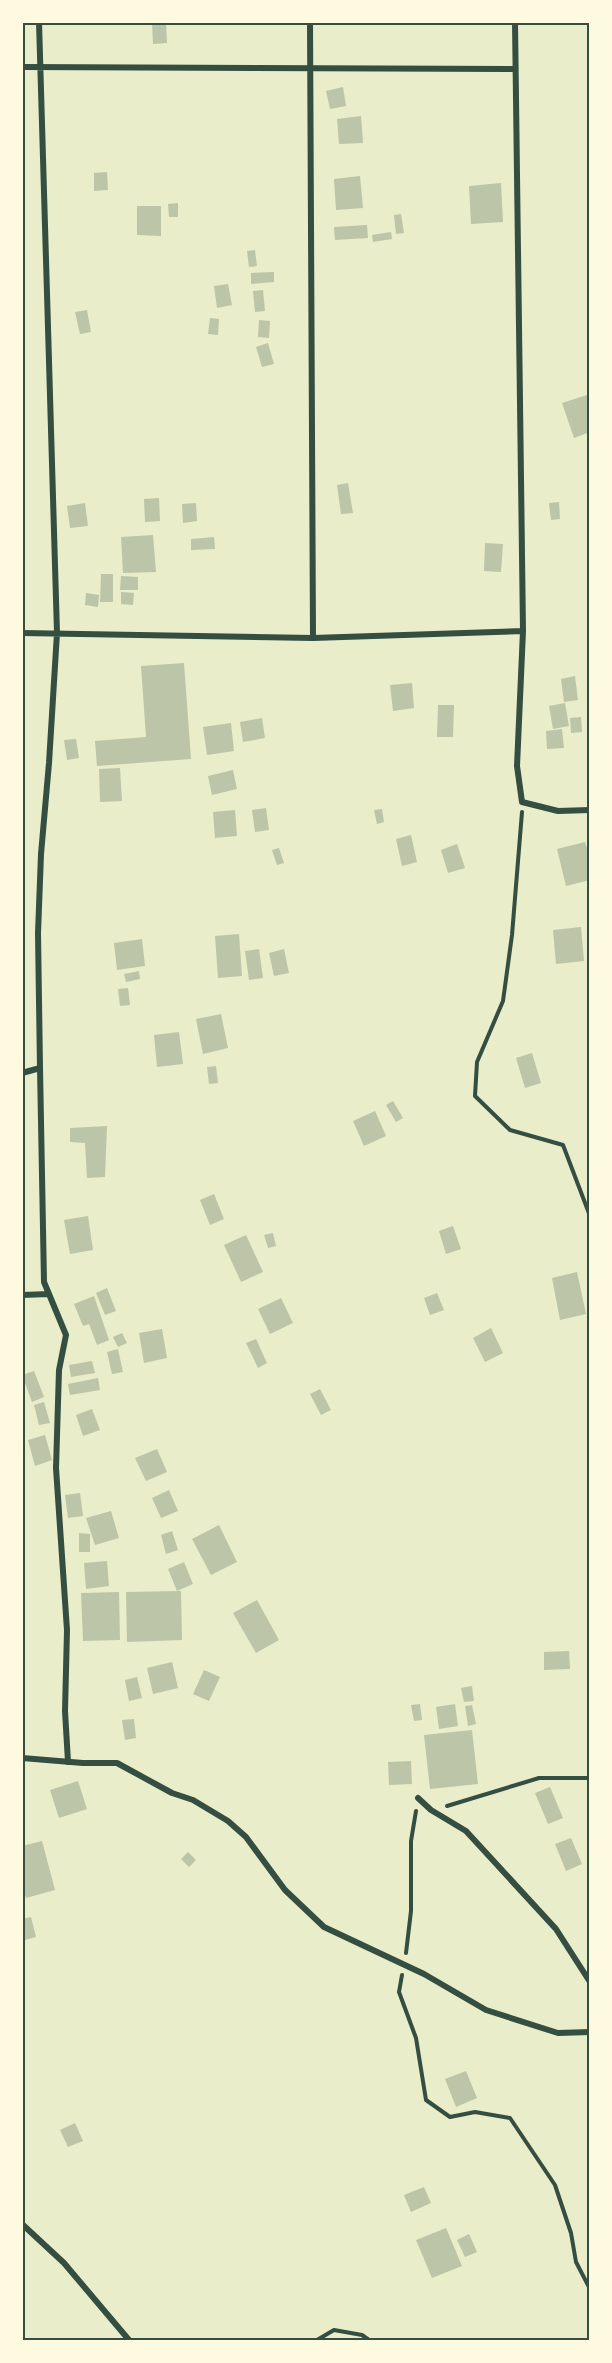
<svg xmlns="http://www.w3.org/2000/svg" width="612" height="2363" viewBox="0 0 612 2363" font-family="Montserrat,sans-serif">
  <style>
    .building { fill: #bcc5a7 }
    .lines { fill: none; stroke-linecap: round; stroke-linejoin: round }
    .path { stroke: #344e41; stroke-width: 4 }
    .minor { stroke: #344e41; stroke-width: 6 }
    .neatline { fill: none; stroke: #344e41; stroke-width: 2 }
  </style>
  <rect width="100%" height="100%" fill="#e9edc9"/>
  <path class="building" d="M152 22H166L167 43 153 44Z
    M343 87 346 106 330 109 326 91Z
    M361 116 363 143 339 144 337 119Z
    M107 172 108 190 94 191V173Z
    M360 176 363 208 336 210 334 179Z
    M501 183 503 222 471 224 469 186Z
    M178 203V217H169L168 204Z
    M137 206H161V236L137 235Z
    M401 214 404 233 396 234 394 215Z
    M367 225 368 238 335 240 334 227Z
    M391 232 392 239 373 242 372 235Z
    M255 250 257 266 249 267 247 251Z
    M274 272V282L251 284V273Z
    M228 284 232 305 217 308 214 286Z
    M263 290 265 311 255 312 253 291Z
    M87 310 91 332 80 334 75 312Z
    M210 318 219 319 218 335 208 334Z
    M259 320 270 321 269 338 258 337Z
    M268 343 274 364 262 367 256 347Z
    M590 394V432L574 438 562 403Z
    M348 483 353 513 341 514 337 485Z
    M159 498 160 521 145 522 144 499Z
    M559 502 560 519 551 520 549 503Z
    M85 503 88 526 70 528 67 506Z
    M196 503 197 521 183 523 182 504Z
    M153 535 156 572 123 573 121 537Z
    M214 537 215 549 191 550V539Z
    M485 543 503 544 501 572 484 571Z
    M101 574H113V602H100Z
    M121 576 138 577V590H120Z
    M121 592 134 593 133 605 121 604Z
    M86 593 99 595 98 607 85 605Z
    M184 663 191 759 97 766 95 741 146 737 141 666Z
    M575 676 578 700 564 702 561 679Z
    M412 683 414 708 393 711 390 685Z
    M565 703 569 726 553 729 549 706Z
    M438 705H454L453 737H437Z
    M581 717 582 732 571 733 570 718Z
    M262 718 265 738 243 742 240 722Z
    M231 723 234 751 207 755 203 727Z
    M562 729 564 748 547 749 546 731Z
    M76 739 79 758 67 760 64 740Z
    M120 768 122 801 100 802 99 769Z
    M233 770 237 789 212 795 208 776Z
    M266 808 269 830 255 832 252 810Z
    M382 809 384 822 377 824 374 810Z
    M235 810 237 836 215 838 213 812Z
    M411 835 417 862 402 866 396 839Z
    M585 842 590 858V880L566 886 557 849Z
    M457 844 465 868 448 873 441 850Z
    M279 848 284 863 277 865 272 850Z
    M581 927 584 961 556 964 553 930Z
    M239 934 242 976 218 978 215 936Z
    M142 939 145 966 117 970 114 943Z
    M259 949 263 978 249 980 245 951Z
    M284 949 289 973 274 976 269 953Z
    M139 971 140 979 126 982 124 974Z
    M128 988 130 1005 120 1006 118 989Z
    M221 1014 228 1048 203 1054 196 1019Z
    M179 1032 183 1064 157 1067 154 1035Z
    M532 1053 541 1083 525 1088 516 1058Z
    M216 1066 218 1083 209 1084 207 1067Z
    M393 1101 403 1118 396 1122 386 1105Z
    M375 1111 386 1136 364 1146 353 1121Z
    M107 1126 105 1177 87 1178 85 1143 70 1142V1128Z
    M214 1194 224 1219 210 1225 200 1200Z
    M88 1216 93 1250 70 1254 64 1220Z
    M453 1226 461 1249 446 1254 439 1231Z
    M273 1233 276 1246 268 1248 264 1235Z
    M246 1235 263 1272 241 1282 224 1245Z
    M577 1272 586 1314 560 1320 552 1278Z
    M107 1288 116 1311 105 1315 96 1293Z
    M437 1293 444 1310 430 1315 424 1298Z
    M94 1296 109 1340 97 1345 89 1324 83 1326 74 1304Z
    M281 1298 293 1323 270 1334 258 1309Z
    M491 1328 503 1353 485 1362 473 1338Z
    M162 1329 167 1358 144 1363 139 1333Z
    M122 1333 127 1343 118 1347 113 1337Z
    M256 1339 267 1363 258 1368 246 1343Z
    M118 1349 123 1372 112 1374 107 1352Z
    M92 1361 95 1373 71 1377 69 1365Z
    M34 1371 44 1397 32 1402 22 1375Z
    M98 1378 100 1390 70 1395 68 1384Z
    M320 1389 331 1410 321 1415 310 1394Z
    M44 1402 50 1423 39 1425 34 1405Z
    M92 1409 100 1430 83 1436 76 1415Z
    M45 1435 52 1460 35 1466 28 1440Z
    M157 1449 167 1472 146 1481 135 1458Z
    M169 1490 178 1511 161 1518 152 1498Z
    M80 1493 83 1516 68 1518 65 1495Z
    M111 1511 119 1538 95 1545 86 1518Z
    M219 1525 237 1562 211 1575 192 1539Z
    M172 1531 178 1550 166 1554 161 1535Z
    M79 1533 90 1534V1552H79Z
    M107 1561 109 1586 86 1589 84 1563Z
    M184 1562 193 1584 177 1591 168 1569Z
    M181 1591 182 1640 127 1642 126 1592Z
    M119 1592 120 1640 83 1641 81 1593Z
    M257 1600 279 1640 256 1653 233 1613Z
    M569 1651 570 1669 544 1670V1652Z
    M172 1662 178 1688 153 1694 147 1668Z
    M204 1670 220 1677 209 1701 193 1694Z
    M137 1677 142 1698 129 1701 125 1680Z
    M472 1686 474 1701 464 1702 461 1688Z
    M420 1704 422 1720 414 1721 411 1705Z
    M455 1704 458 1726 439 1729 436 1707Z
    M472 1705 476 1724 468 1726 465 1706Z
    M134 1719 136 1738 125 1740 122 1720Z
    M472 1730 478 1784 430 1789 424 1735Z
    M411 1761 412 1784 389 1785 388 1762Z
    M78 1781 87 1809 59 1818 50 1790Z
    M550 1787 563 1818 548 1824 535 1793Z
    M571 1838 582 1864 566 1871 555 1844Z
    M42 1841 55 1890 26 1898 22 1886V1846Z
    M188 1852 196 1860 189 1867 181 1859Z
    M31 1917 36 1937 25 1940 22 1919Z
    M466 2071 477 2098 456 2107 445 2079Z
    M75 2123 83 2141 68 2147 60 2130Z
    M424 2187 431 2203 411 2212 404 2195Z
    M446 2228 462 2266 432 2278 416 2240Z
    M469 2234 477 2252 465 2257 457 2240Z"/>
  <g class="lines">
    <path class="path" d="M522 812 512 935 503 1001 477 1062 475 1096 510 1130 563 1145 590 1216
      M447 1806 539 1778H590
      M406 1953 411 1911V1841L416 1811
      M402 1975 399 1992 416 2038 426 2100 450 2117 475 2112 510 2118 555 2185 571 2233 576 2262 590 2289
      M317 2340 334 2330 362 2335 369 2340"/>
    <path class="minor" d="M39 22 57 633 49 763 41 854 38 933 40 1068 44 1282 66 1335 59 1370 56 1468 67 1630 65 1711 68 1762
      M310 22 313 638
      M515 22 523 631 517 766 522 802 558 811 590 810
      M22 67 514 69
      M22 633 313 638 523 631
      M22 1073 40 1068
      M22 1295 49 1294
      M22 1758 83 1763H117L172 1793 193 1800 228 1821 246 1837 285 1890 324 1927 424 1974 486 2010 558 2033 590 2032
      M418 1798 431 1810 466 1831 556 1929 590 1982
      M22 2224 64 2263 129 2340"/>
  </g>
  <rect width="612" height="2363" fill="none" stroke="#fefae0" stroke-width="48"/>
  <rect x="24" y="24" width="564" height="2315" class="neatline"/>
</svg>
